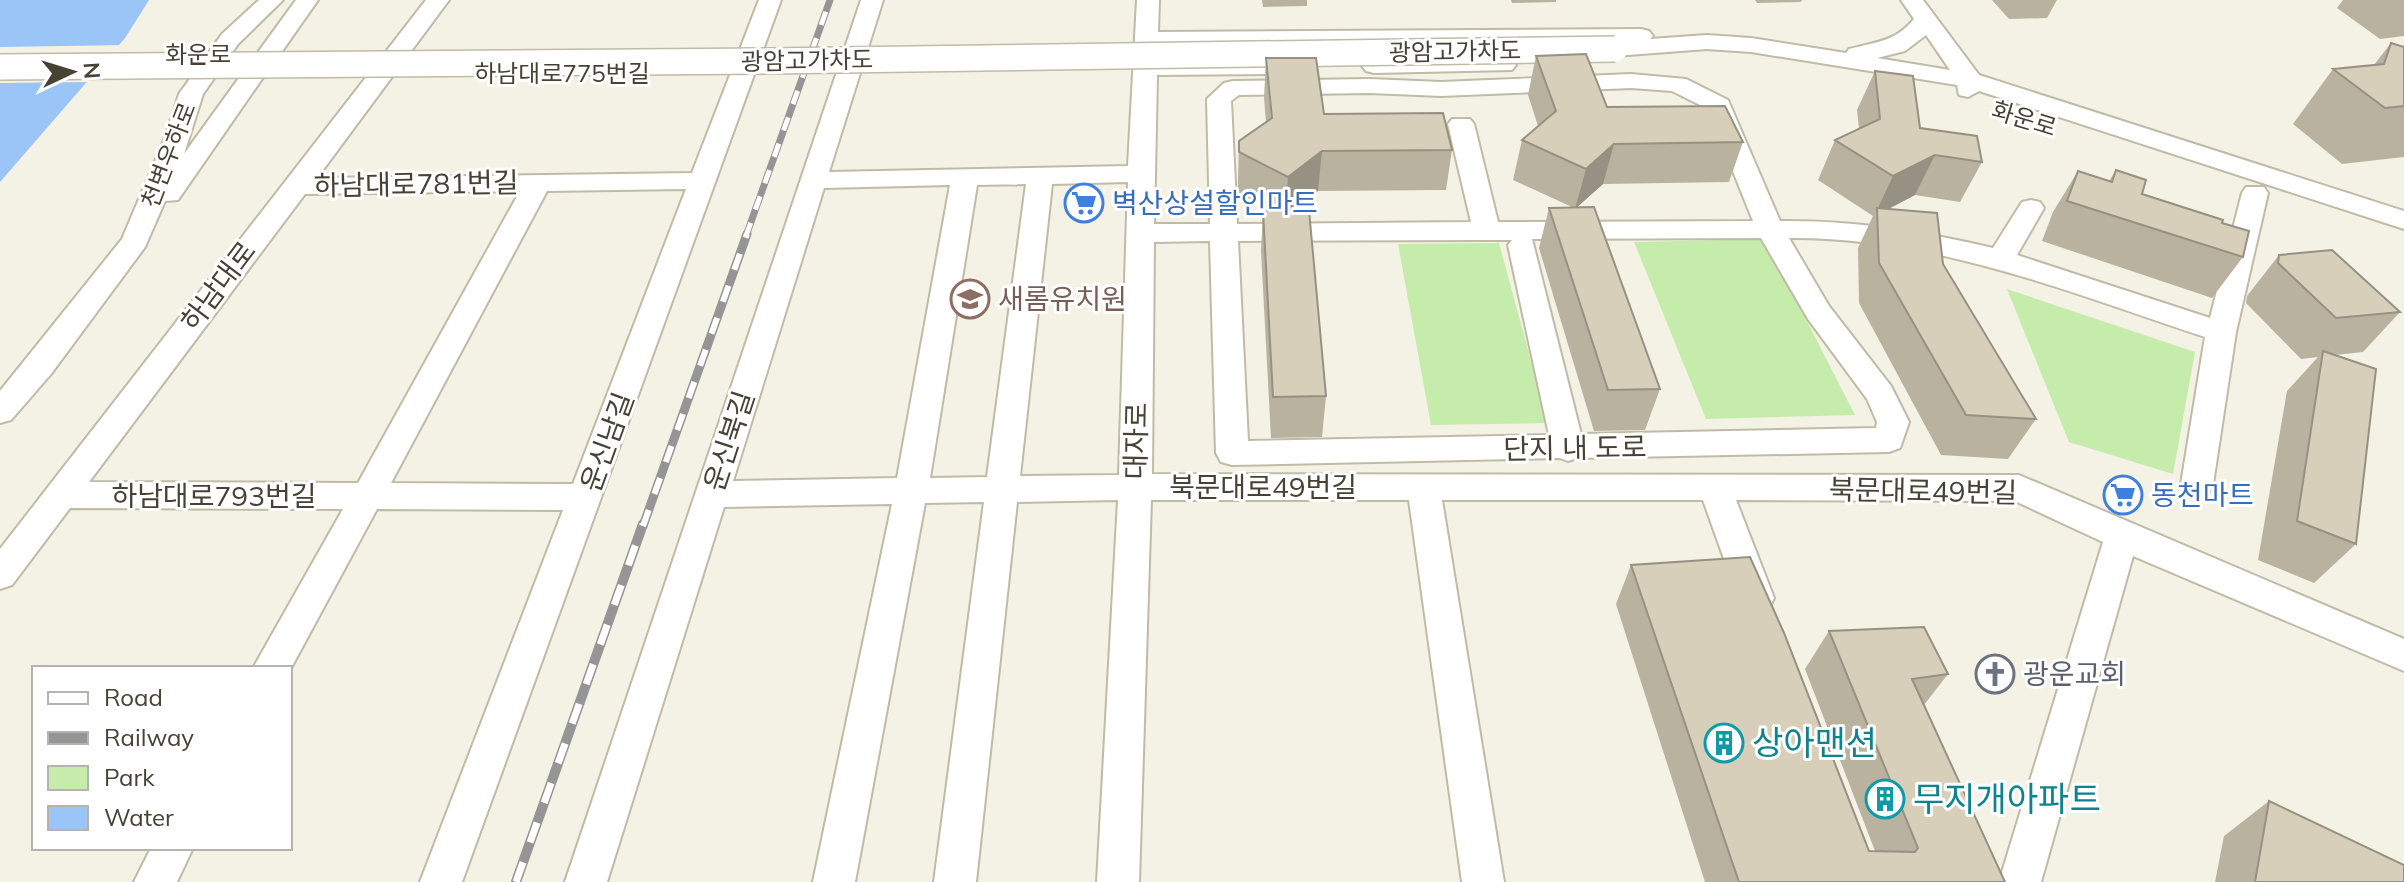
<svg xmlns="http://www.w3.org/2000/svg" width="2404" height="882" viewBox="0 0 2404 882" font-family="Mulish,'Noto Sans KR',sans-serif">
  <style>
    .green { fill: #c5ecaa }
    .water { fill: #9bc4f7 }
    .pier { fill: #f4f2e5 }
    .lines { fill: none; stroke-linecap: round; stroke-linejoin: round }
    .minor-casing { stroke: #c0bba7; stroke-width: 4 }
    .minor { fill: #fff; fill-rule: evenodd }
    .rail-far2-casing { stroke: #959595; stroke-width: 7 }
    .rail-far1-casing { stroke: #959595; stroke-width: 9 }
    .rail-casing { stroke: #959595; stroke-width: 10 }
    .rail-far2 { stroke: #fff; stroke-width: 5; stroke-dasharray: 14; stroke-linecap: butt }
    .rail-far1 { stroke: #fff; stroke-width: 6; stroke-dasharray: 17; stroke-linecap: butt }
    .rail { stroke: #fff; stroke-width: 7; stroke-dasharray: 21; stroke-linecap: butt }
    .minor-bridge-casing { stroke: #c0bba7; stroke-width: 28; stroke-linecap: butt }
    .minor-bridge { stroke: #fff; stroke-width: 25 }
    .wall { fill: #b9b29f }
    .shaded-wall { fill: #969182 }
    .building { fill: #d7cfb9; stroke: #969182; stroke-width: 2 }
    .labels { text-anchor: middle; stroke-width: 6; stroke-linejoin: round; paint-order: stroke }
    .far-street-label { font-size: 24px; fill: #474234; stroke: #fff }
    .street-label { font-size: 28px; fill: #474234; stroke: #fff }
    .shop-label { font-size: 28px; fill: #366cbe; stroke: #fff; text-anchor: start }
    .education-label { font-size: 28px; fill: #785e54; stroke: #fff; text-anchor: start }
    .worship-label { font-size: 28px; fill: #5b616d; stroke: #fff; text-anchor: start }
    .near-culture-label { font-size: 34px; fill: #0d838f; stroke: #fff; text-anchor: start }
  </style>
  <rect width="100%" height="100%" fill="#f4f2e5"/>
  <path class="green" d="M1765 239 1855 415 1706 419 1634 242Z
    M1499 243 1548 423 1431 425 1398 244Z
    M2007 289 2195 352 2173 474 2069 442Z"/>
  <path class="water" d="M0 0H149L125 38 0 182Z"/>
  <path class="pier" d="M125 45 93 82 0 83V47Z"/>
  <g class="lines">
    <g class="minor-casing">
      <path id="minor" d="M259 0H283L238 44 203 94 184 154 244 71H260L264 76 178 200 165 201 145 247 51 374 11 420 0 423V391L122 239 164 140 179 94 222 34Z
        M296 0H318L276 60H260L256 55Z
        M426 0H449L317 178 692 173 759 0H781L462 882H420L563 510 377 509 290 670 253 668 343 509 70 508 12 585 0 589V549ZM686 189 573 484 391 483 547 191ZM520 191 358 483 89 482 305 194Z
        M861 0H883L829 172 1128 166 1137 0H1159L1158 32 1641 29 1649 31 1653 36 1650 39 1707 35 1751 38 1846 53 1849 49C1876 42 1895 42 1914 19L1901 0H1923L1979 75 2404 211V229L1979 91 1968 97 1959 95 1957 85 1751 52 1707 49 1615 56 1607 54 1603 49 1610 43 1158 46 1157 61 1268 60 1276 62 1280 67 1276 72 1268 74 1157 75 1154 224H1210L1207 99 1224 83 1233 81 1370 79 1441 82 1631 74 1686 79 1728 100 1780 221C1853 220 1921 231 1993 248L2022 202 2031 200 2040 202 2044 208 2017 255 2210 318 2242 193 2246 187H2264L2268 193 2236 332 2213 484 2209 493 2197 497 2185 493 2181 484 2205 337C2069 292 1935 237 1789 238L1829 306 1891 386 1909 422 1900 448 1889 452 1577 458 1568 461 1560 458 1232 465 1221 462 1216 453 1210 241 1154 242 1152 474 2019 475 2404 639V671L2133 556 2041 882H1999L2103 542 2015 501 1736 500 1774 598 1769 608 1756 613 1743 608 1738 598 1703 500H1442L1504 882H1462L1409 500H1151L1139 882H1097L1118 500 1017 502 976 882H934L984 502 925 503 855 882H813L892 504 724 507 607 882H565ZM1926 35 1950 70 1877 58 1905 51ZM1631 88 1672 91 1708 109 1753 221 1498 222 1474 124 1470 119H1452L1448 124 1471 222 1237 224 1231 101 1239 95 1370 93 1441 96ZM1128 182 1119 475 1020 476 1052 184ZM1026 184 987 477 930 478 977 185ZM950 185 897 478 733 481 824 188ZM1761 238 1808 319 1867 399 1877 422 1876 428 1581 434 1532 239ZM1480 240H1512L1508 245 1549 435 1248 441 1238 241Z
        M1504 58 1512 60 1516 65 1512 70 1374 73 1366 71 1362 66 1366 61 1374 59Z
        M151 848H193L177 882H134Z"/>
    </g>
    <use href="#minor" class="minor"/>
    <g class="rail-far2-casing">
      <path id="rail-far2" d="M746 236 830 0"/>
    </g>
    <g class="rail-far1-casing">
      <path id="rail-far1" d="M643 526 747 234"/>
    </g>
    <g class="rail-casing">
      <path id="rail" d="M516 882 643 524"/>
    </g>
    <use href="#rail-far2" class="rail-far2"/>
    <use href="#rail-far1" class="rail-far1"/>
    <use href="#rail" class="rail"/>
    <g class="minor-bridge-casing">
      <path id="minor-bridge" d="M0 67 769 61 1615 49"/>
    </g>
    <use href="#minor-bridge" class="minor-bridge"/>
  </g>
  <path class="wall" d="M1262 0H1307V6L1263 7Z
    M1511 0H1556V2L1512 3Z
    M1755 0H1802L1801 2 1757 3Z
    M1992 0H2057L2047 18 2009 19Z
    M2343 0H2404V36L2380 39 2337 8Z
    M2391 43 2404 47V157L2342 164 2293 124 2333 69 2374 65Z
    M1536 56 1607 107 1743 142 1729 182 1603 184 1577 207 1660 389 1645 430 1594 431 1539 248 1549 208 1572 207 1513 180 1522 140 1538 126 1528 95Z
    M1266 58 1324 114 1452 150 1446 190 1318 191 1294 211 1326 396 1322 437 1271 438 1261 251 1263 211H1273L1238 192V181L1239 141 1266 122 1264 98Z
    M1875 71 1920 128 1982 162 1960 202 1915 195 1889 209 1943 264 2036 419 2008 459 1941 455 1859 303 1858 248 1873 216 1818 180 1835 140 1859 129 1857 110Z
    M2116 170 2142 194 2222 223 2243 257 2212 298 2042 241 2053 212 2078 171 2109 181Z
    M2279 255 2400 312 2363 352 2335 355 2356 544 2314 583 2258 560 2287 391 2318 357 2301 359 2246 303 2247 296Z
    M1631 565 1869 851H1875L1805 669 1829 631 1948 674 1924 705 2005 882H1705L1616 604Z
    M2269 801 2404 882H2215L2224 836Z"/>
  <path class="shaded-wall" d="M1614 144 1603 184 1575 209 1586 169Z
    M1322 151 1318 191 1285 217 1288 177Z
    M1935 155 1915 195 1878 214V208L1893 176Z"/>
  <path class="building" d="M2391 43 2404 47V106L2385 108 2333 69 2384 64Z
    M1586 54 1607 107 1725 106 1743 142 1614 144 1586 169 1522 140 1556 111 1536 56Z
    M1266 58H1316L1324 114 1443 113 1452 150 1322 151 1288 177 1239 152V141L1272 118Z
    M1875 71 1913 76 1920 128 1977 136 1982 162 1935 155 1893 176 1835 140 1880 119Z
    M2116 170 2146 180 2142 194 2223 220 2222 223 2249 231 2243 257 2067 201 2078 171 2112 182Z
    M1594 207 1660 389 1608 390 1549 208Z
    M1877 208 1937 213 1943 264 2036 419 1966 415 1879 263Z
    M1309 210 1326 396 1273 397 1263 211Z
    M2332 250 2400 312 2336 318 2278 263 2279 255Z
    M2323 351 2376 369 2356 544 2297 521Z
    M1750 557 1784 633 1869 851 1915 852 1918 848 1829 631 1924 627 1948 674 1912 679 2005 882H1739L1631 565Z
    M2269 801 2404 865V882H2255Z"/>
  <defs>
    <g id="supermarket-ring" transform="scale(2)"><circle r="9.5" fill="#fff" stroke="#3f7fe0" stroke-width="1.5"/><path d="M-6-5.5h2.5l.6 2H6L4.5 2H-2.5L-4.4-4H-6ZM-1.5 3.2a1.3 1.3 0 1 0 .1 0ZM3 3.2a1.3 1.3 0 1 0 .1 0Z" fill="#3f7fe0"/></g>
    <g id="school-ring" transform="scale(2)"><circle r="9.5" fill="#fff" stroke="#8d6e63" stroke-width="1.5"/><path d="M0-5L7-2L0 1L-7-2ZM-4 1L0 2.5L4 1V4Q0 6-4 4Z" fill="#8d6e63"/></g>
    <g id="church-ring" transform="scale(2)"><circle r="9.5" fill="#fff" stroke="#6b7280" stroke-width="1.5"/><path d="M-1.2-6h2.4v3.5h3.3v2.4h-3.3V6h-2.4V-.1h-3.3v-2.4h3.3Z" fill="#6b7280"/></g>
    <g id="building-ring" transform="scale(2)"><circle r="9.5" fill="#fff" stroke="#0f9aa8" stroke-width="1.5"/><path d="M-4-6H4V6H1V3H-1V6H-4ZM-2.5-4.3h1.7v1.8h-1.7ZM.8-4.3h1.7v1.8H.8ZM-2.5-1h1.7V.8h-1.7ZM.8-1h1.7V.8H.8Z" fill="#0f9aa8"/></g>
  </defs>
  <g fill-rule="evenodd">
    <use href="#supermarket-ring" x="1084" y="203"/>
    <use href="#school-ring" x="970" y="299"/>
    <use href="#supermarket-ring" x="2123" y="495"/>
    <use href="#church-ring" x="1995" y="674"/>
    <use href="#building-ring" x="1724" y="743"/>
    <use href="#building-ring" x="1885" y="799"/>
  </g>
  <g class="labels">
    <g class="far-street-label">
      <text transform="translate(1455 52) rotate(-1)" y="8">광암고가차도</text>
      <text x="198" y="63">화운로</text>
      <text transform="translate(807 61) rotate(-1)" y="8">광암고가차도</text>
      <text x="562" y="82">하남대로775번길</text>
      <text transform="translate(2024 119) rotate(17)" y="8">화운로</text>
      <text transform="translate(169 155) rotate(-69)" y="8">천변우하로</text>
    </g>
    <g class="street-label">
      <text transform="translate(416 184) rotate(-1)" y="10">하남대로781번길</text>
      <text transform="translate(218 286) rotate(-53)" y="10">하남대로</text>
      <text transform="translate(729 441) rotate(-72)" y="10">운신북길</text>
      <text transform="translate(1136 441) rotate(-89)" y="10">대자로</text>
      <text transform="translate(607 442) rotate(-70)" y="10">운신남길</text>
      <text transform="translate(1575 448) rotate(-1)" y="10">단지 내 도로</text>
      <text x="1263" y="497">북문대로49번길</text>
      <text transform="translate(1923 491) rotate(1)" y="10">북문대로49번길</text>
      <text x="214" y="506">하남대로793번길</text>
    </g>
    <g class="shop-label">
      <text x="1112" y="213">벽산상설할인마트</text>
      <text x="2151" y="505">동천마트</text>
    </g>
    <g class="education-label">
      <text x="998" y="309">새롬유치원</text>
    </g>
    <g class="worship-label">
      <text x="2023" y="684">광운교회</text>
    </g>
    <g class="near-culture-label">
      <text x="1752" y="755">상아맨션</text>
      <text x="1913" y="811">무지개아파트</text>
    </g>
  </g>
  <rect x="32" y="666" width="260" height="184" fill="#ffffff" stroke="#b5b3ae" stroke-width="2"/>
  <rect x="48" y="692" width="40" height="12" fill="#ffffff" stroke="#b5b3ae" stroke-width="2"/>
  <text x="104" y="706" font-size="24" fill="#474234">Road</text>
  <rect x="48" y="732" width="40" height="12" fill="#959595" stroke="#b5b3ae" stroke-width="2"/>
  <text x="104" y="746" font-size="24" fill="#474234">Railway</text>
  <rect x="48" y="766" width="40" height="24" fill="#c5ecaa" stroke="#b5b3ae" stroke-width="2"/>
  <text x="104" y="786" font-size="24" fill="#474234">Park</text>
  <rect x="48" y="806" width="40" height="24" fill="#9bc4f7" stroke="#b5b3ae" stroke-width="2"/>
  <text x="104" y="826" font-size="24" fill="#474234">Water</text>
  <g transform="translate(72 72) rotate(86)" stroke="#ffffff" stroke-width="6" paint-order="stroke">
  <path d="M0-6L14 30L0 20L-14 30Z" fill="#474234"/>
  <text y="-12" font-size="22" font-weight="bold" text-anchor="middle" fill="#474234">N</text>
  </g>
</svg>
